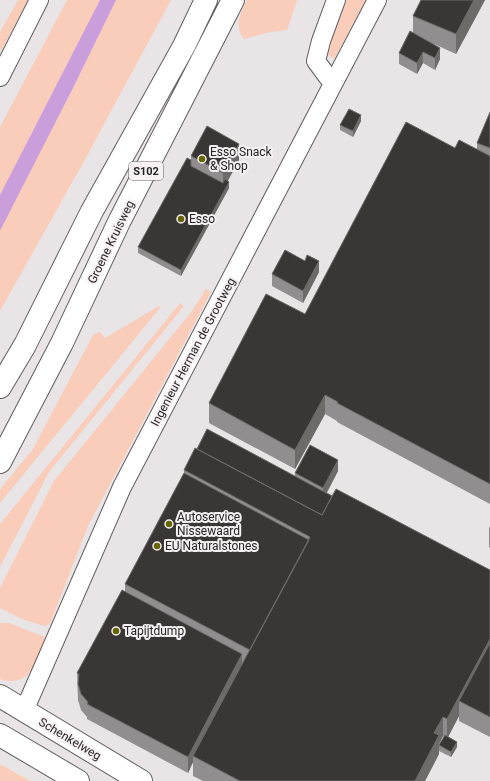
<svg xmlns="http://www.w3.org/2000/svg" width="490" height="781" viewBox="0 0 490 781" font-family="Roboto,sans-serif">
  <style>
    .green { fill: #f9cdba }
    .water { fill: #ca9eda }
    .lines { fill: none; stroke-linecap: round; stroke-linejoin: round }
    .street-casing { stroke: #635e60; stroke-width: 20 }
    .secondary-casing { stroke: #635e60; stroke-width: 24 }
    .primary-casing { stroke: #635e60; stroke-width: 24 }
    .street { stroke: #fff; stroke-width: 18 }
    .secondary { stroke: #fff; stroke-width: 22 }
    .primary { stroke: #fff; stroke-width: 22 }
    .wall { fill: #928d8e }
    .shaded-wall { fill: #6e6a6a }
    .building { fill: #3a3636; stroke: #6e6a6a }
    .poi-dot { fill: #646500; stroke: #f7f1f3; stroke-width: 1.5 }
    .labels { text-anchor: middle; stroke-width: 4; stroke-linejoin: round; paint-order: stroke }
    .shield { fill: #f7f1f3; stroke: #656262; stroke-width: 1 }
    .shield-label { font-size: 11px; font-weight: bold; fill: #262424 }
    .poi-label { font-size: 12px; fill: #262424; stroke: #f7f1f3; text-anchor: start }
    .street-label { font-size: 12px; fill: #262424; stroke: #f7f1f3 }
  </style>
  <rect width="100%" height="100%" fill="#e9e4e5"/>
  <path class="green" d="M18 0H28L2 49 0 50V32Z
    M67 0H100L0 195V127Z
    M116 0H171L83 163 0 311V231L74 86Z
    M247 0H297L287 30 270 32 244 39C234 27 240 13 247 0Z
    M343 0H366L334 59 324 52Z
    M206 289 211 292 88 526 50 624 44 626 22 619 0 608V588L54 481 192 311Z
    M180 303 184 306 49 472 0 567V524Z
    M159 306 160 308 0 503V491L1 488 33 449 93 335 100 332 105 338Z
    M0 623H9L45 637C39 654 35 679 13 681 8 681 4 681 0 679Z
    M0 764 30 781H0Z"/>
  <path class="water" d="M100 0H116L74 86 0 231V195Z"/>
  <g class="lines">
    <g class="street-casing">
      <path id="street" d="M0 77 39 0
        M333 84 316 61 321 41 336 0
        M24 711 122 487 377 0"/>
    </g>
    <g class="secondary-casing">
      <path id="secondary" d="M0 696 141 781
        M0 735 78 781"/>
    </g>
    <g class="primary-casing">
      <path id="primary" d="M0 387 25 345 92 211 184 46 206 0
        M0 462 62 343 119 222 233 0"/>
    </g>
    <use href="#street" class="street"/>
    <use href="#secondary" class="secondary"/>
    <use href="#primary" class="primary"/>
  </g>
  <path class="wall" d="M421 0H485L456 54 434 44 440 59 435 70 423 63 417 74 399 64V53L413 33V16Z
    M490 112V504L337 422V421L325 414 295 469 209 423V403L305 314 455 148 477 149V143Z
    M361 121 353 137 340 130V125Z
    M191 156 239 160 228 181 229 188 181 276 138 253V247L191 160Z
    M319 272 303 303 272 286V274Z
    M197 449 295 476V473L338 471 327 493 490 570V737L459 721V716L448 737 457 747 451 757 439 751V745L444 737 443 736 439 744V754L425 781H203L193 776V762L188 773 87 719V717L81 710 78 700 77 673 125 592V584L184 473V470Z
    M490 526V548L489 547V528Z"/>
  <path class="shaded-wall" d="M474 0H485L456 54V34Z
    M440 48V59L435 70V58Z
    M423 52V63L417 74V63Z
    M361 115V121L353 137V131Z
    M239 144V160L223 189V173Z
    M229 182V188L181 276V270Z
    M319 261V272L303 303V291Z
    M325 395V414L295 469V450Z
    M338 460V471L323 499V488Z
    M490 639V658L459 701V716L447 739V719Z
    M242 654V670L193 756V762L188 773V757Z
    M443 717V736L439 744V754L425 781H415L434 733Z
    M457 742V747L451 757V752Z"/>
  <path class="building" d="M421 0H474L456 34 413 16Z
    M410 31 440 48 435 58 423 52 417 63 399 53Z
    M349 109 361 115 353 131 340 125Z
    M490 112V148L477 143Z
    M406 122 455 148 459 140 490 156V484L337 403 338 402 325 395 295 450 209 403 266 294 305 314Z
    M207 126 239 144 223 173 191 156Z
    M187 158 191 160V166L223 183 225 179 229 182 181 270 138 247Z
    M285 250 305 261 307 255 319 261 303 291 272 274Z
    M207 429 332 496 322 515 197 449Z
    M310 445 338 460 323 488 295 473Z
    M195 448 322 515 336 489 490 570V639L447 719 443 717 434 733 439 735 415 781H240L193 756 310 537 184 470Z
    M184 473 309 540 250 650 125 584Z
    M122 590 242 654 188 757 87 704 88 702 81 694 78 684 79 674 77 673Z
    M490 643V717L459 701Z
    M445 735 457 742 451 752 439 745Z"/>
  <g class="poi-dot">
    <circle cx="202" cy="159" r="4"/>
    <circle cx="181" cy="219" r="4"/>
    <circle cx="169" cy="524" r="4"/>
    <circle cx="157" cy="546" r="4"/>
    <circle cx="116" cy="631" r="4"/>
  </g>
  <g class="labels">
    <rect class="shield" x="129" y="162" width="34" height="18" rx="3"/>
    <g class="shield-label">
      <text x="146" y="175">S102</text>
    </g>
    <g class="poi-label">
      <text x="210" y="156">Esso Snack<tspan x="210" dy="14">&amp; Shop</tspan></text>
      <text x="189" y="223">Esso</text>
      <text x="177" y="521">Autoservice<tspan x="177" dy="14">Nissewaard</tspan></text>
      <text x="165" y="550">EU Naturalstones</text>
      <text x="124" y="635">Tapijtdump</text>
    </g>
    <g class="street-label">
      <text transform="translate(111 242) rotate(-64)" y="4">Groene Kruisweg</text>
      <text transform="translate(193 352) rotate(-62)" y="4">Ingenieur Herman de Grootweg</text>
      <text transform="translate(70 739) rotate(31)" y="4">Schenkelweg</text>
    </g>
  </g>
</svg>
